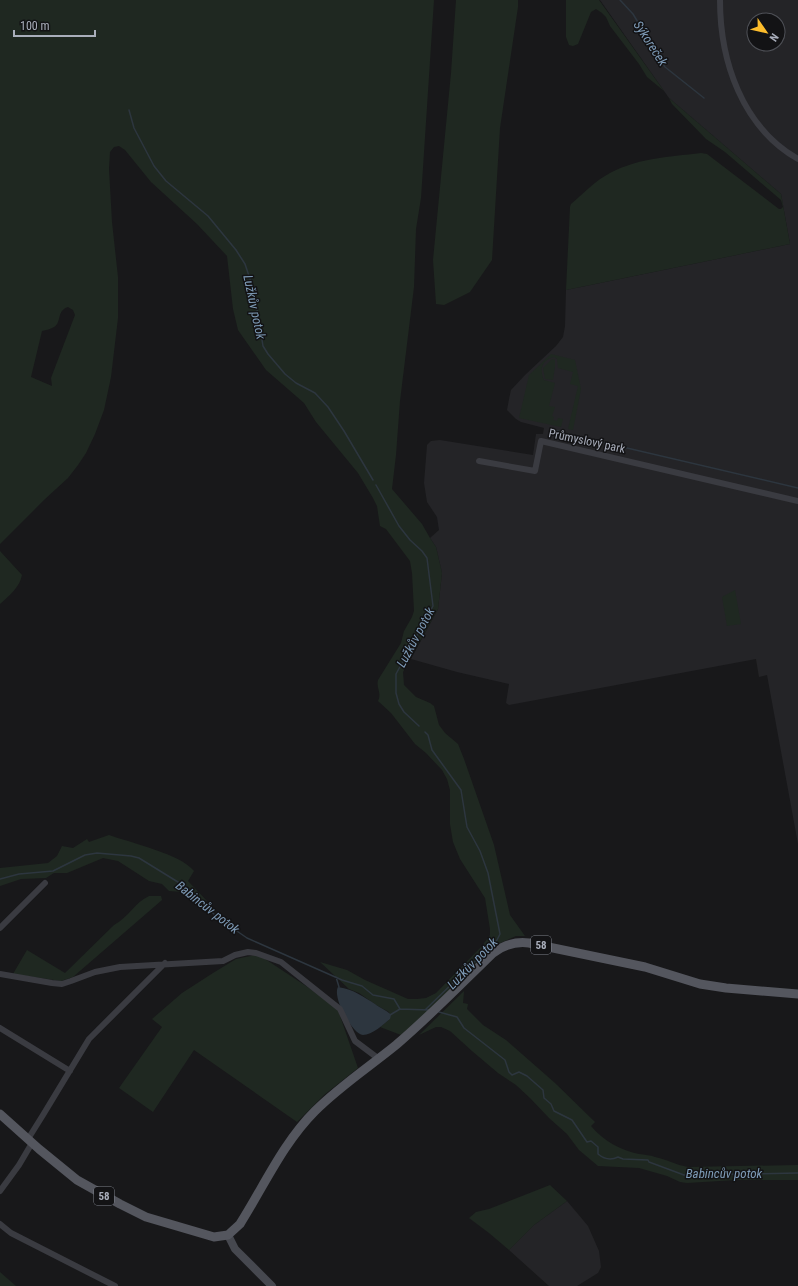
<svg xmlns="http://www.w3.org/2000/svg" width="798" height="1286" viewBox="0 0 798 1286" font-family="'Roboto Condensed',sans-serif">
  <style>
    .built { fill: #242427; fill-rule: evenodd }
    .green { fill: #1f2821; fill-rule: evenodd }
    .water { fill: #2d363f }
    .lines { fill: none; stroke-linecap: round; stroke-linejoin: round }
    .stream { stroke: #2d363f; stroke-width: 1.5 }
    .street { stroke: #3a3b41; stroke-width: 6 }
    .secondary { stroke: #46484f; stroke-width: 8 }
    .primary { stroke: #54565e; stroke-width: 9 }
    .labels { text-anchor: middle; stroke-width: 3; stroke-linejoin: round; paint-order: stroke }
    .shield { fill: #131315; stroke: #7c8089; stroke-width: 1 }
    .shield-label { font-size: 11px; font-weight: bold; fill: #a9aebb }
    .street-label { font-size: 12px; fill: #a9aebb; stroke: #131315 }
    .water-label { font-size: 13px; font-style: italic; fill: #7e9bb7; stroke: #131315 }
  </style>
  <rect width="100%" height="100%" fill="#18181a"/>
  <path class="built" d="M600 0H798V844L767 675 759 677 756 659 509 705 506 703 509 684 457 672 411 659 438 609 442 573 436 547 430 538 439 530 437 517 427 502 424 483 427 445 431 441 440 440 533 455 536 434H543L544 428 521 422 516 419 507 410 509 399 511 390 525 375 556 346 563 337 565 326 566 290 790 244 781 194 669 98ZM754 20H778V44H754Z
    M567 1201 588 1226 599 1251 601 1267 598 1273 577 1286H549L509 1250 534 1225Z"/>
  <path class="green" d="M0 0H434L421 198 416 229 414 287 400 401 396 455 392 489 422 524 430 538 436 547 442 573 438 609 403 672 404 685 416 697 430 703 434 706 439 725 445 733 458 744 464 759 494 845 510 915 525 936H516L496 945 421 1018 401 1035 380 1027 390 1019 389 1012 376 1005 359 993 349 989 320 962 347 970 365 980 408 999H417L426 998 436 993 482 946 490 935V929L485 898 460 859 453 842 450 824V790L447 779 442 770 426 753 415 744 391 713 378 701C382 693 376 688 378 680L401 643 404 631 412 617 414 611 412 573 410 561 386 529 380 526 377 506 373 498 358 473 316 422 304 403 266 370 238 330 233 309 227 256 197 224 151 182 125 150 119 146 114 147 110 152 109 169 112 222 118 277V318L111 377 104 410 95 434 86 453 78 465 68 478 45 499 0 544ZM68 307 73 310 75 315 51 378 52 386 31 377 42 331C46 330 51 329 54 327 62 322 56 311 68 307Z
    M456 0H518V7L500 128 492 260 470 292 444 305 436 304 433 260 451 73Z
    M566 0H599L664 91 647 77 639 64 610 26 606 17 602 13 596 9 591 12 578 44 573 46 569 45 566 37Z
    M669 98 781 194 790 244 566 290 570 207 571 204C582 195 593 183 605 176 634 158 669 157 701 153L707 154 779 209H781L783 207 781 200 725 152 706 139 672 104Z
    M551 354 575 360 581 389 573 430 568 429 578 386 570 384 573 372 558 368 557 359 554 357C542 360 539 369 544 380L555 383 549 406 555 407 552 416 554 417 553 420 557 421 558 418 563 419 561 427 519 418 529 375Z
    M552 359 555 360V367L553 380 545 379 543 368Z
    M0 551 22 575C20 587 9 596 0 604Z
    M735 590 741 624 727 626 722 597Z
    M109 835C131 843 181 854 194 871L188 881 207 901 201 905 183 892 169 891 162 884 149 881 118 861 103 858 67 873H54L46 878 21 879 0 886V868L48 863 57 856 62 846 73 848 87 839 89 842Z
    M149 896H161L162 900 73 977 61 981 13 974 27 950 65 973 114 925C129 917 134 903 149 896Z
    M255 955H259L309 988 338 1010 358 1068 324 1095 297 1122 194 1050 153 1112 119 1088 162 1027 152 1019 182 993 213 973 236 959Z
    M464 991 463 1003 468 1004 467 1009 483 1025 506 1040 555 1083 595 1122 591 1126C602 1140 622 1151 639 1154 645 1155 650 1155 655 1157 666 1159 676 1165 688 1167L798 1165V1180H736L687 1183 680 1182 667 1176 639 1168 598 1166 579 1150 567 1134 549 1118 530 1098 516 1085 498 1073 472 1051 450 1031 441 1027H436L419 1035Z
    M550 1185 567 1201 534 1225 509 1250 489 1233 469 1218 476 1212 489 1209Z
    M0 1272 16 1286H0Z"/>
  <path class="water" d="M338 987C355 990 362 996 375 1004 380 1008 387 1010 391 1015L390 1019C384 1024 372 1035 363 1035 352 1034 332 997 338 987Z"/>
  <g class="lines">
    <path class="stream" d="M620 0 633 14 665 67 704 98
      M129 110 134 128 154 166 166 181 208 216 236 250 245 264 254 291 263 346 268 354 285 374 296 383 315 393 328 407 344 431 373 480
      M556 431H558
      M567 434 798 488
      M376 485 399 526 410 540 422 551 427 558 433 606 396 674V693L399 704 404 712 419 726
      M425 732 428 735 432 750 461 790 467 827 480 851 488 873 500 934 497 940 425 1010
      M0 879 19 874 53 871 85 855 97 853 131 856 139 858 186 887 218 918 247 938 342 980 362 986 373 995 394 999 400 1009 429 1010
      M336 977 339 987
      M439 1012 457 1017 464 1028 505 1060 509 1072 512 1075 519 1072 527 1076 543 1090 544 1098 551 1104 554 1111 572 1120 587 1142 591 1141 598 1147V1154C604 1159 610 1161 618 1157L623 1159 648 1160 649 1162 684 1175 798 1173
      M390 1015 400 1009"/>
    <path class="street" d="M720 0C720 61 742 127 798 159
      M479 461 535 471 541 441 798 501
      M0 928 45 883
      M0 974 52 983 62 984 71 981 95 972 120 967 223 961 235 955 248 952 256 953 281 962 340 1009 355 1041 379 1059
      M0 1028 70 1071
      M28 1139 43 1115 89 1039 165 963
      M0 1191 19 1165 32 1143
      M0 1224 11 1233 115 1286"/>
    <path class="secondary" d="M228 1235 235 1249 272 1286"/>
    <path class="primary" d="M0 1114 39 1149 77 1180 120 1204 146 1217 214 1237 228 1235 240 1224C264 1186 283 1143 315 1111 340 1086 369 1067 396 1045 430 1016 461 984 493 953 504 945 515 941 529 943L645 967 700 984 726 988 798 994"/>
  </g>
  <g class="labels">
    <g class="shield">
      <rect x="531" y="936" width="20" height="18" rx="3"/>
      <rect x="94" y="1187" width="20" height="18" rx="3"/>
    </g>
    <g class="shield-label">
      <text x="541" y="949">58</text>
      <text x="104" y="1200">58</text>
    </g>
    <g class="street-label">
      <text transform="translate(587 441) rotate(12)" y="4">Průmyslový park</text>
    </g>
    <g class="water-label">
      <text transform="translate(651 43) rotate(57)" y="5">Sýkoreček</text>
      <text transform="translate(255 307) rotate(78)" y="5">Lužkův potok</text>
      <text transform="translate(415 637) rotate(-62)" y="5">Lužkův potok</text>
      <text transform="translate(208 907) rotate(38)" y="5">Babincův potok</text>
      <text transform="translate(472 963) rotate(-46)" y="5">Lužkův potok</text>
      <text x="724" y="1178">Babincův potok</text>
    </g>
  </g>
  <g transform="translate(766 32) rotate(124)"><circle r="19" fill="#131315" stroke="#4f5157"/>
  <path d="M0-3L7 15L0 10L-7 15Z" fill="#fdbd2c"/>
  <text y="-6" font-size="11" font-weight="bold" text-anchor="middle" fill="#a9aebb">N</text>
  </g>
  <path d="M14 30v6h81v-6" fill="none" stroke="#a9aebb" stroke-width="2"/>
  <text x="20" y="30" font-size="12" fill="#a9aebb" stroke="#131315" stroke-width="3" paint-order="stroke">100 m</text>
</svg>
